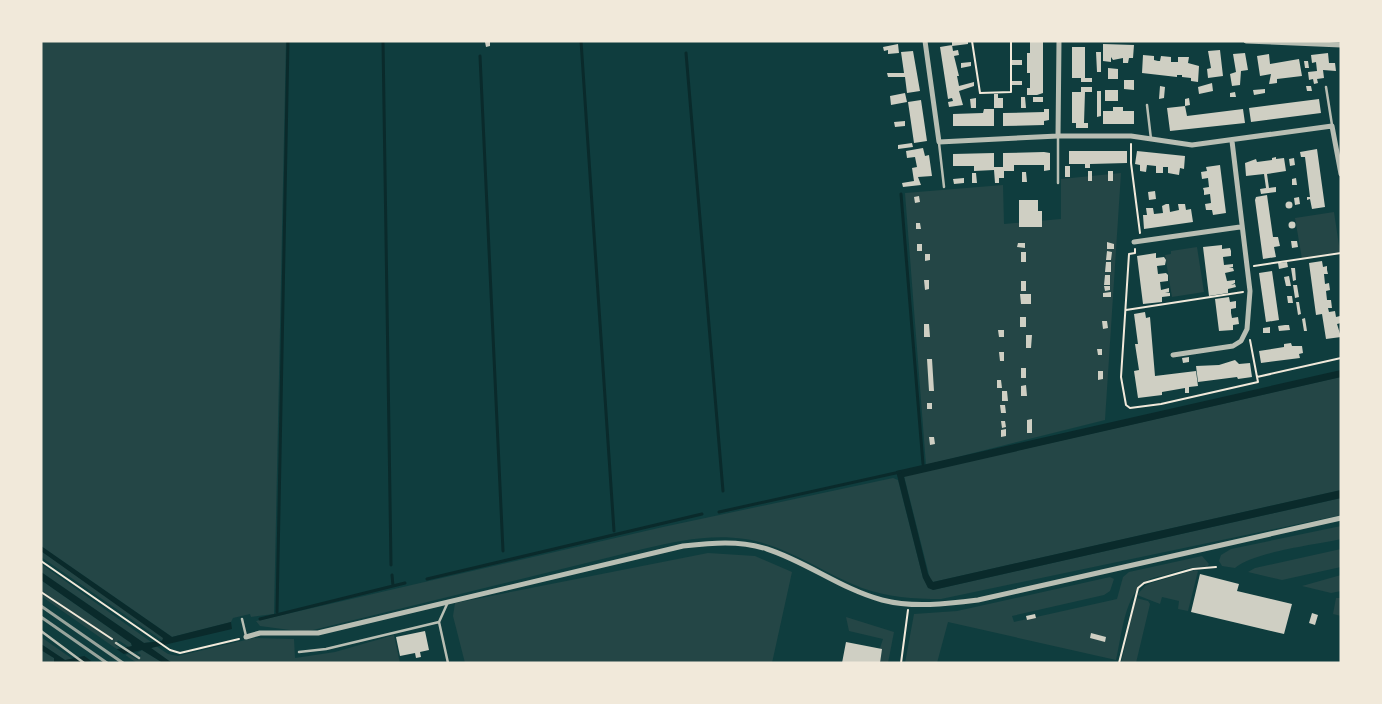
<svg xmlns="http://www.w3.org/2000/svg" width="1382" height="704" viewBox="0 0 1382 704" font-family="Arial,sans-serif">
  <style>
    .green { fill: #244646 }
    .water { fill: #0a2a2b }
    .pier { fill: #0f3d3e }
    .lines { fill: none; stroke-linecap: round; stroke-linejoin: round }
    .stream { stroke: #0a2a2b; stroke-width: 3 }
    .building { fill: #cfcfc3 }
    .path { stroke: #f1e9da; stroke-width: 2 }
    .service { stroke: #b8beb3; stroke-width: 2.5 }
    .minor { stroke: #b8beb3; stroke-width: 5 }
    .rail { stroke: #97a49c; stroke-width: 3 }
  </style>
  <rect width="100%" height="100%" fill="#0f3d3e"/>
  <path class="green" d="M41 41H286L274 614 251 617 250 614 233 618 231 622 172 637 41 546Z
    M1121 173 1105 420 926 465 905 193 1003 185 1004 224 1061 219V179Z
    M1334 212 1340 252 1302 259 1295 218Z
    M1197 247 1204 292 1172 297 1165 255 1171 254V251Z
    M1341 377V490L933 582 930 579 904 476Z
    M893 478 898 480 923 578 933 590 1341 498V515L941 599C914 599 887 597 862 588 823 573 787 545 745 539 710 534 678 541 643 549L305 632 260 626 256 621 663 527Z
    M1341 526V539C1314 545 1253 552 1235 568L1222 566 1219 561 1221 555 1231 549Z
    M1341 549V567L1282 580 1248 572 1255 568Z
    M41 551 163 636V641L41 557Z
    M708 553 755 556 792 572 772 663H465L453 616 455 603Z
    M1202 556 1209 564 1207 567C1193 566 1182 570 1169 574 1162 576 1153 577 1146 581 1124 596 1122 635 1116 660L948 622 937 663H905L914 614 957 611 1110 577 1114 579 1110 591 1104 595 1012 616 1014 622 1117 599 1123 577 1129 572Z
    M41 564 147 639 151 642 144 643 41 572Z
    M1195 570 1198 571 1188 611 1178 609 1179 601 1162 597 1160 604 1137 595 1145 586 1151 583Z
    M1341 575V591L1331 593 1302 586Z
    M41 580 131 643 132 647H129L118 640 115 645 121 649 118 650 41 596Z
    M1136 598 1148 601 1150 604 1136 663H1121Z
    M1336 598H1341V616L1333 614Z
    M846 617 894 632 888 663H844L878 654 883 639 849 631Z
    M394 635 400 663H172L151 648 156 646 168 654 178 656 254 638 294 639 295 658 335 652Z
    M41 637 74 660H65L41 644Z
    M41 650 54 658 55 662 41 663Z
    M142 650 163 663H137L125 655 128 654 138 660 141 655 137 653Z"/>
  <path class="water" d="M1341 370V377L904 477 928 574 933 582 1341 490V498L933 590 928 588 923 578 896 471Z
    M41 546 172 637 231 622 232 629 151 648 172 663H163L142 650 82 663H52L54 662V658L41 650V644L65 660 132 646 131 643 41 580V572L144 643 162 641 163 638 41 551Z"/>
  <path class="pier" d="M115 648 128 657 94 663 83 655Z"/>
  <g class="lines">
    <path class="stream" d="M383 41 391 565
      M581 41 614 531
      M686 53 723 491
      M480 56 503 551
      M901 194 923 464
      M719 512 900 472
      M392 575 393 586
      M427 579 702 514
      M277 612 288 41
      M260 619 405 583"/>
  </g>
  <path class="building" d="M490 41V46L486 47 485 42Z
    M952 41H968V44L952 46Z
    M1030 42H1043V93L1037 95H1027V88H1030V73H1027V53H1030Z
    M898 44 899 53 888 54V50L884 51 883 47Z
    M1103 44 1134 45 1133 58H1129L1128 63H1123V58L1113 60 1111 57V62L1103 61Z
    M952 45 953 51 958 50 959 55 954 56 959 76H957L959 86 974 82V86L959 91 963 105 949 107 948 102 953 101 952 98 948 99 940 47Z
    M1072 47H1085V78H1092V82H1081V78H1072Z
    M1220 50 1223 76 1208 78 1207 69 1211 68 1208 51Z
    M913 51 920 91 907 93 905 77H888L887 73H904L901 52Z
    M1096 52H1101V72H1097Z
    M1245 53 1248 70 1241 71 1240 85 1232 86 1230 74 1236 72 1233 54Z
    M1328 53 1329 63H1335L1336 71 1323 70 1324 78 1317 79 1318 83 1314 84 1313 79 1309 80 1308 72 1317 71 1316 62 1312 63 1311 55Z
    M1269 54 1270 64 1299 59 1302 76 1277 79V83L1269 84 1271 74 1260 76 1257 56Z
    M1143 55 1154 56V60L1158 61H1160L1161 56 1171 57V62H1178V57H1189L1188 63 1199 66 1198 82 1191 81V78L1182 77V75H1177V77L1142 73Z
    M1012 60H1022V65H1012Z
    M1304 61H1308L1309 68H1305Z
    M971 62V66L961 68V63Z
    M1108 68 1118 69V79H1108Z
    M1124 80H1134V90L1124 89Z
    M1012 81H1022V85H1012Z
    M1212 83 1213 91 1199 94 1198 87Z
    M1160 86 1165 87 1164 98 1159 99Z
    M1306 86H1311L1312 91H1307Z
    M1081 87H1092V92H1085L1084 123H1088V128H1076V123H1072V92H1081Z
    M1265 89V93L1254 95 1253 90Z
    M1105 90H1118V101H1105Z
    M1097 91H1101V116L1097 117Z
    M1235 92 1236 97H1230V93Z
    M905 93 907 102 891 105 890 96Z
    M994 94H998V98H1003V108H994Z
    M1021 97H1025L1026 108H1021Z
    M1033 97H1043V102H1033Z
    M976 98V108H971L970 99Z
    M1189 98 1190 105 1185 106V99Z
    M1319 99 1321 113 1251 122 1249 108Z
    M921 100 927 141 914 143 908 102Z
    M1185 106 1187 116 1243 109 1245 123 1170 131 1167 108Z
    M1113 107H1123V111H1134V124H1103V111H1113Z
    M984 109H994V126H953V114L983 113Z
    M1044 109H1049V120L1044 121V125L1003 126V113L1044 112Z
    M905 121V126L895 127 894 122Z
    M912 143 913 147 898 149V145Z
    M923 148 925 156 929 155 932 176 918 177 921 185 903 187 902 183 914 181 912 168 917 167 915 157 907 158 906 151Z
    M1317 149 1325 207 1312 209 1310 199 1307 200V197H1310L1305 157H1301L1300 152Z
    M1069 151H1127V163L1090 164V168H1085V164H1069Z
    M1137 151 1185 156 1184 169 1180 168 1179 175 1168 173V167H1163V173H1156V166L1147 165 1146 172 1140 171V165L1135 164Z
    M1044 152 1050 153V170L1044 171V165H1014V171H1004V178H999V183H995L994 170 974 171V166H953V154L994 153V167H1003V153Z
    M1276 157V159L1284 158 1286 171 1267 174 1269 188 1276 187V192L1261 194 1260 189 1266 188 1264 174 1246 176 1245 163 1256 159 1257 162 1272 160V158Z
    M1294 158 1295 165 1290 166 1289 159Z
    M1220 165 1226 213 1213 215 1212 210H1206L1205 204 1211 203 1210 194 1204 195V191L1203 188 1209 187 1208 178 1202 179 1201 172 1207 171 1206 167Z
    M1065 166H1070V177H1065Z
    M1088 171H1092V181H1088Z
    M1108 171H1113V181H1108Z
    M1022 172H1026L1027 182H1022Z
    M972 173H976L977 183H972Z
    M964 178V183L954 184 953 179Z
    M1296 178 1297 185H1292V179Z
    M1155 191 1156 199 1149 200 1148 192Z
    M1267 195 1273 237H1278L1280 246 1274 247 1276 257 1263 259 1255 200 1256 197Z
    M919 196 920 202 915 203 914 197Z
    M1299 197 1300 204 1295 205 1294 198Z
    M1019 200H1038V211H1042V227H1019Z
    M1285.5 205a3.5 3.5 0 1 1 7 0a3.5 3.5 0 1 1-7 0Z
    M1166 204H1169L1170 212 1179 210 1178 204H1185L1186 210 1191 209 1193 222 1144 229 1143 215H1147L1146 208H1153L1154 214 1163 213 1162 206Z
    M1288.5 225a3.5 3.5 0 1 1 7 0a3.5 3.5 0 1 1-7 0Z
    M916 223H920L921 229H916Z
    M1291 241H1297L1298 247 1292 248Z
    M1107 242 1114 244V249H1107Z
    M1018 243H1025V248L1017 247Z
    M917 244H922V251H917Z
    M1222 245V249L1230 248 1231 251V256L1223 257 1224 265 1233 264V267H1229L1233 268 1234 271 1225 273 1227 281 1235 280V283L1231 285 1235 284 1236 287 1228 289V293L1209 296 1203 247Z
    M1107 251 1112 252 1111 260H1106Z
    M1021 252H1026V262H1021Z
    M1156 253V258L1164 257 1166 260 1165 265 1157 266 1158 274 1166 273 1168 275V281L1160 282 1161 290 1169 288V292H1165L1170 293V296L1162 297V302L1143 304 1137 256Z
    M925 254H930V260L925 261Z
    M1322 261 1323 267 1327 266V270L1328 274H1324L1325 284 1329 283 1330 290 1326 291 1327 300H1331L1332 308H1328L1329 312 1335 311 1336 317 1340 316 1341 323 1337 324 1341 337 1326 339 1322 314 1316 315 1309 263Z
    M1106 262H1111V272H1105Z
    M1287 262 1288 267 1279 269 1278 263Z
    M1291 268H1295L1296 280 1293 281Z
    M1272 271 1279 320 1266 322 1259 273Z
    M1105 275H1110V285H1104Z
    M1289 276 1291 286H1286L1284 277Z
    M924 280H929V289L925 290Z
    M1021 281H1026V291H1021Z
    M1293 285H1297L1299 297 1295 298Z
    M1104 286H1110V290L1105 291Z
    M1111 292V297H1103V293Z
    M1020 294H1031V304H1021Z
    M1287 296H1292L1293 303H1288Z
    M1229 297 1230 302 1236 301V308L1231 309V313L1232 318 1238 317 1239 324 1233 325V330L1219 331 1215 299Z
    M1296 302H1299L1301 314 1298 315Z
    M1145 312 1146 318 1150 317 1155 376 1196 371 1198 386 1189 387V393H1185V388L1162 392V395L1138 398 1134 371 1139 370 1135 344H1138L1134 314Z
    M1020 317H1026V327H1020Z
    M1305 318 1307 331H1304L1302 319Z
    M1102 321H1107L1108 328 1103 329Z
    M924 324H929L930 337H924Z
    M1285 325H1289L1290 330 1279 331 1278 326Z
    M1270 327V333H1263V328Z
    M998 330H1004V337H999Z
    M1026 335H1032L1031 348H1026Z
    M1291 343 1292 346H1302L1303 353 1299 354 1300 358 1261 363 1259 351 1284 347V344Z
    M1097 349H1102V355H1098Z
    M999 352H1004V361H1000Z
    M1189 357V362L1183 363 1182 358Z
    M927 359H932L934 391H929Z
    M1235 360 1239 364 1250 363 1252 377 1238 379 1237 377 1198 382 1196 366 1219 365Z
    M1021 368H1026V378H1021Z
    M1098 371H1103V379L1098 380Z
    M997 380H1001L1002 388H997Z
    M1026 385 1027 396H1021V386Z
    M1002 391H1007L1008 401H1002Z
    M927 403H932V409H927Z
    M1000 405H1005L1006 413H1001Z
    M1032 419V433H1027V420Z
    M1001 421H1005L1006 427 1002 428Z
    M1006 429V436L1001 437V430Z
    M929 437H934L935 444 930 445Z
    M1200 574 1239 584 1237 591 1292 604 1284 634 1191 612Z
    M1312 613 1318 615 1315 625 1309 623Z
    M1035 614 1036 618 1027 620 1026 616Z
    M425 631 429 650 420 652 421 657 416 658 415 653 400 656 396 637Z
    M1091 633 1106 637 1105 642 1090 638Z
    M846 642 882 649 880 663H842Z"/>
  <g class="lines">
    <path class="path" d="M972 41 980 93 1011 92V41
      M1131 144V163L1140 233
      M1135 249V253L1129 254 1121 377 1126 405 1130 408 1161 404 1258 382 1257 377 1341 358
      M1254 266 1341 253
      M1126 310 1243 292
      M1250 340 1257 377
      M41 561 170 650 180 653 239 639
      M41 592 112 639
      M901 663 908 610
      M1119 663 1138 588 1144 583 1193 569 1216 567"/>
    <path class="service" d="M1326 87 1332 125
      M1147 105 1151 139
      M939 143 944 187
      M1058 183V136
      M448 602 439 622 448 663
      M242 619 246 636
      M41 631 84 663
      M116 643 139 658
      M299 652 326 649 439 622"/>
    <path class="minor" d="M925 41 939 142 1058 136H1131L1192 145 1332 126 1341 174
      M1246 41 1341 45
      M1058 136 1059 41
      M1134 242 1240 227
      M1173 355 1233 346 1241 341 1247 329 1250 291 1232 141
      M246 637 260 633H318L683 546C711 543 739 540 767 549 807 562 841 589 882 600 913 608 947 604 978 600L1341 518"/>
    <path class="rail" d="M41 606 123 663
      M41 617 107 663"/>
  </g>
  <rect width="1382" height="704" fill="none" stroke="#f1e9da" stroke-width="85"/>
</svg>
